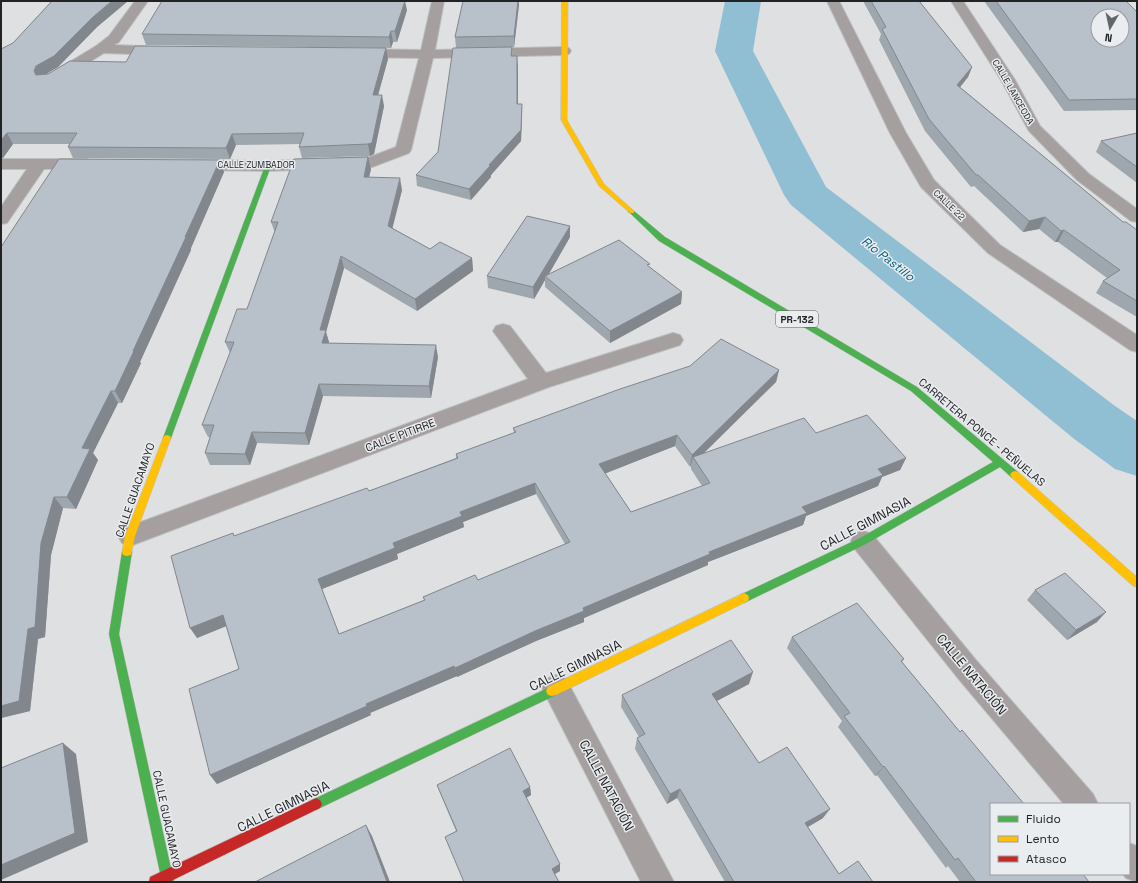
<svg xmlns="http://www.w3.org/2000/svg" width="1138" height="883" viewBox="0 0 1138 883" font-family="'Space Grotesk',sans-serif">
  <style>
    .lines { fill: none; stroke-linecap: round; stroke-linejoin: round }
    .river { fill: #90bed3; fill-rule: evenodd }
    .street-casing { stroke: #bdbebf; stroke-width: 2 }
    .fast-casing { stroke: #bdbebf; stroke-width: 1 }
    .slow-casing { stroke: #bdbebf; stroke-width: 1 }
    .jam-casing { stroke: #bdbebf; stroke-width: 1 }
    .street { fill: #a59f9f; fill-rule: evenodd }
    .fast { fill: #4caf50; fill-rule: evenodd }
    .slow { fill: #ffc107; fill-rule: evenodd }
    .jam { fill: #c62828; fill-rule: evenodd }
    .wall { fill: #9ea6ae; fill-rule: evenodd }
    .shaded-wall { fill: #81878d }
    .building { fill: #b8c1ca; stroke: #81878d; fill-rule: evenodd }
    .labels { text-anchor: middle; stroke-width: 3; stroke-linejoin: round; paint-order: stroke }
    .far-street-label { font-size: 9px; fill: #222325; stroke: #eaedf0 }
    .shield { fill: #eaedf0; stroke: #5e6062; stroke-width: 1 }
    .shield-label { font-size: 10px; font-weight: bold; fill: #222325 }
    .street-label { font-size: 11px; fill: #222325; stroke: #eaedf0 }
    .water-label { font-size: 12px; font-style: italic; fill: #025c79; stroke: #eaedf0 }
    .near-street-label { font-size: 13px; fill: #222325; stroke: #eaedf0 }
  </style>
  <rect width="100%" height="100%" fill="#dee0e2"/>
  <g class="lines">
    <path class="river" d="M725 1H761L753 51 826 187 1115 406 1137 421V476L1115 469 1073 438 791 205 784 195 715 51Z"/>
    <g class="street-casing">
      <path id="street" d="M135 1H148L119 42 114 45 162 47 167 48 169 51 167 54 162 55 104 53 60 80 55 81 50 80 48 77 50 74 96 46 109 36Z
        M432 1H444L435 50 564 47 569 48 571 51 569 54 564 55 433 58 411 150 409 153 372 167 268 171 192 170 186 168 184 165 186 162 192 160 268 161 370 157 396 147 419 58 357 57 352 56 350 53 352 50 357 49 421 50Z
        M827 1H839L906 133 934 180 1000 245 1137 335V352L1130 350 988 253 921 187 890 133Z
        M951 1H963L1015 80 1040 126 1089 174 1137 209V222L1131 221 1077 180 1029 131 1001 80Z
        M1 159H86L92 161 94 164 92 167 86 169H44L7 223 1 224V207L27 169H1Z
        M503 324 510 326 546 373 673 333 680 335 683 340 680 345 549 387 138 543 130 546 122 543 118 536 122 529 528 379 493 331 496 326Z
        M863 531 872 534 975 659 1093 794 1098 804H1064L957 677 854 548 851 541 854 534Z
        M556 675 566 679 674 882H641L542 688 546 679Z
        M1129 843 1137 846V882L1126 878 1123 874H1129Z"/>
    </g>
    <g class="fast-casing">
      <path id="fast" d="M268 164 271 166 171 438 170 440H164L163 438 265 166Z
        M632 210 634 211 665 237 917 387 1018 472 1020 475 1018 478H1012L1000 467 866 544 748 601 744 603 740 601 739 598 740 595 860 538 993 462 911 391 659 241 630 213 628 212Z
        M127 548 131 549 132 552 119 634 174 882H162L109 634 122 552 123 549Z
        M552 686 556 687 558 691 556 695 320 808 316 810 312 808 310 804 312 800Z"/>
    </g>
    <g class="slow-casing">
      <path id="slow" d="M562 1H568L567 120 604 184 634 211V213H630L599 186 561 120Z
        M167 435 170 436 171 438 135 536 131 555 127 556 123 555 122 552 125 536 163 438 164 436Z
        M1015 471 1018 472 1137 577V587L1133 586 1012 478 1010 475 1012 472Z
        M744 593 748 595 749 598 748 601 556 695 552 696 548 695 546 691 548 687Z"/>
    </g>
    <g class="jam-casing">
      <path id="jam" d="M316 798 320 800 322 804 320 808 169 882H149L150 877Z"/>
    </g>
    <use href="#street" class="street"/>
    <use href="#fast" class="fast"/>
    <use href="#slow" class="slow"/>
    <use href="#jam" class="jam"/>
  </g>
  <path class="wall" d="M52 1H128L97 27 58 67 45 74 126 62 388 59 378 95 384 106 374 154 370 156 302 158 299 147 300 144 236 145 230 159 73 158 68 147 69 144H13L3 158H1V49L13 43Z
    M463 1H519V5L514 47 456 48 455 37Z
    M863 1H919L972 67 968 77 960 87 1123 222 1137 230V317L1096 293 1103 281 1107 278 1058 242H1055L1039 229 1023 232 974 186 971 187 925 131 879 40 881 34Z
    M984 1H1126L1137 12V110L1064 111Z
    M407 10 397 42H393L391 48 146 45 142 34Z
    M512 47 513 56 518 67V104L522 115 521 141 491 175V177L471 200 417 186 416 175 438 152Z
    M1137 133V183L1096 152 1101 141Z
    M220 160 224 172 191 248V250L140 362 141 363 122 403H118L93 453 98 460 76 509 63 508 51 555 45 637 38 639 30 711 1 718V247Z
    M371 169 369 177 402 190 392 228 430 249 472 258 473 271 417 311 344 268 326 332 329 343 438 357 431 398 323 396 309 445 257 443 250 465H210L205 453 210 437H208L202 425 230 353 225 342 247 309 275 233 271 222Z
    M570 237 549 274 649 267 682 292 681 304 610 343 545 287V280L534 299 488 288 487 276Z
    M779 370 776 382 703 453 816 433 906 458 900 470 882 477 878 486 806 516 803 525 708 562V565L584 618V622L536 641 457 677V676L370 713 371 715 217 784 210 775 239 669 226 626 197 638 233 533 234 536 369 491 456 458V454L514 433 513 428ZM675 446 690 467 691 465V469L702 486 631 512 605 473ZM536 494 565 544 478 580 423 597 424 600 339 634 322 589 398 559 397 554 464 527 463 522Z
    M1035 590 1097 622 1067 640 1027 600Z
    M792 637 904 659 902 662 960 732 1089 882H960L948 866 946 868 877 775 875 776 838 727 842 721 787 648Z
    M749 684 717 701 759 763 823 818 808 827 839 874 873 882H725L677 798 667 804 635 749 637 738 639 737 621 707 622 695Z
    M437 785 530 787 531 795 526 798 560 864V871L555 874 559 882H464L445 837 456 831 440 793Z"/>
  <path class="shaded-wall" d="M112 1H128L97 27 58 67 41 77 39 82 34 71 36 66Z
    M405 1 407 10 397 42 395 31Z
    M518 1H519V5L514 47V36Z
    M391 31 393 42 391 48 389 37Z
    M386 48 388 59 375 106 373 95Z
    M517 56 518 67V115L517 104Z
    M972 67 968 77 953 96 957 85Z
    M382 95 384 106 374 154 370 156 368 144Z
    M522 104V115L521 141 491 175V177L471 200 469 189 489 165Z
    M7 133 13 144 3 158H1V140Z
    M232 134 236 145 230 159 226 148Z
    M368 157 371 169 366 189 364 177Z
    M220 160 224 172 191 248V250L140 362 141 363 122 403 115 391Z
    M400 178 402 190 390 238 388 226Z
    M1045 217 1039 229 1023 232 1029 221Z
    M570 226V237L547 277 545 276V280L534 299 533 287Z
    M1064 230 1058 242H1055L1061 231Z
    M341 256 344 268 326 332 329 342 326 355 322 343 320 330Z
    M472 258 473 271 417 311 415 299Z
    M682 292 681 304 610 343V331Z
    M436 345 438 357 431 398 429 386Z
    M779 370 776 382 696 461 693 457 691 465 690 467 692 455Z
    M319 384 323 396 309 445 305 433Z
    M111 391 118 403 93 453 98 460 76 509 67 497 82 448Z
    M252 432 257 443 250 465 245 454Z
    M677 435 675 446 599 476V464Z
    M906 458 900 470 882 477 878 486 806 516 803 525 708 562V565L584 618V622L536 641 457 677 455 668 583 608 709 552 802 507 878 469Z
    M535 483 536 494 463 522 464 527 397 554 398 559 322 589 343 644 318 579 460 512Z
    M54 497 63 508 51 555 45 637 38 639 30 711 1 718V706L41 543Z
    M1106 612 1097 622 1067 640 1076 630Z
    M223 615 229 625 197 638 190 628Z
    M454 666 457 676 370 713 366 704Z
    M753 672 749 684 709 705 712 694Z
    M367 706 371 715 217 784 210 775Z
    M63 743 76 754 88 842 1 880V865Z
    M884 766 877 775 875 776 883 767Z
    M530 787 531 795 524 799 523 791Z
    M680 789 677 798 667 804 670 794Z
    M830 809 823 818 799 832 805 823Z
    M366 825 372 836 390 882H387Z
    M560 864V871L553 875 552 869Z"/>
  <path class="building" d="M52 1H112L93 17 54 56 36 66 34 71 36 75 48 74 70 61 126 62 135 46 386 48 373 95H382L372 143 368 144 299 147 304 133 232 134 226 148 68 147 77 133H7L1 140V49L13 43Z
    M162 1H405L395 31H391L389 37 142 34Z
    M463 1H518L514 36 455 37Z
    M871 1H919L972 67 957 85 1123 222H1126L1137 230V301L1103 281 1120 270 1064 230 1061 231 1045 217 1029 221 978 175H976L929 119 882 29 886 27Z
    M996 1H1126L1137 12V99L1069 100ZM1098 16H1122V40H1098Z
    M512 47 511 56H517V104H522L521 130 489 165 490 166 469 189 416 175 438 152 453 48Z
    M1137 133V167L1101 141Z
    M368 157 364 177 400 178 388 226 430 249 440 242 472 258 415 299 341 256 320 330H326L322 343 436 345 429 386 319 384 305 433 252 432 245 454 205 453 214 425H202L234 342H225L237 309H247L278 222H271L294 159Z
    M59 159 220 160 185 237H186L133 351H134L115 391H111L82 448 90 449 67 497H54L41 543 35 627 28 629 19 701 1 706V247Z
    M527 216 570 226 533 287 487 276Z
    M619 240 650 264 647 265 682 292 610 331 545 276Z
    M721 339 779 370 692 455 677 435 599 464 631 512 710 483 693 457 804 418 816 433 867 415 906 458 878 469 883 475 802 507 807 513 709 552 710 554 583 608 584 611 535 631 455 668 454 666 366 704 367 706 210 775 189 689 239 669 223 615 190 628 171 556 233 533 234 536 367 488 369 491 458 458 456 454 516 432 513 428 620 389 690 366ZM535 483 570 542 478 580 475 575 423 597 425 600 339 634 318 579 395 548 393 543 462 516 460 512Z
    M1065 573 1106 612 1076 630 1035 590Z
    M857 603 904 659 901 661 960 732 962 730 1024 804H991V874H1083L1089 882H976L958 858 955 860 884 766 883 767 844 716 850 713 792 637Z
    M731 640 753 672 712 694 759 763 787 747 830 809 805 823 839 874 858 861 873 882H734L680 789 670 794 637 738 645 734 622 695Z
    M63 743 75 833 1 865V768Z
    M510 748 530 787 523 791 560 864 552 869 559 882H464L445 837 457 831 437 785Z
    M366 825 387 882H255Z"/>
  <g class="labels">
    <g class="far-street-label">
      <text transform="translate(1013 92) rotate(60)" y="3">CALLE LANCEODA</text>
      <text x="256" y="168">CALLE ZUMBADOR</text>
      <text transform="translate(949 205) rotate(44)" y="3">CALLE 22</text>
    </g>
    <rect class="shield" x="776" y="311" width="42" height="16" rx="3"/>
    <g class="shield-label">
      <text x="797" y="323">PR-132</text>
    </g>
    <g class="street-label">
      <text transform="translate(982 432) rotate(40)" y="4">CARRETERA PONCE - PEÑUELAS</text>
      <text transform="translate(400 435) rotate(-21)" y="4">CALLE PITIRRE</text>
      <text transform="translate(135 490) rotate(-71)" y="4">CALLE GUACAMAYO</text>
      <text transform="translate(167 819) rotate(78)" y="4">CALLE GUACAMAYO</text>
    </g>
    <g class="water-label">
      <text transform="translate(888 259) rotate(38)" y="4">Río Pastillo</text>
    </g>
    <g class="near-street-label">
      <text transform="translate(865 523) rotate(-28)" y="5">CALLE GIMNASIA</text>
      <text transform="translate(575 665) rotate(-26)" y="5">CALLE GIMNASIA</text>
      <text transform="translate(972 674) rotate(50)" y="5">CALLE NATACIÓN</text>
      <text transform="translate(607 785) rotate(62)" y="5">CALLE NATACIÓN</text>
      <text transform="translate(283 806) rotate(-26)" y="5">CALLE GIMNASIA</text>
    </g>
  </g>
  <rect width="1138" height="883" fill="none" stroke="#222325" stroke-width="4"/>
  <rect x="990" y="803" width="140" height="72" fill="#eaedf0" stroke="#9a9c9f"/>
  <rect x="998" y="816" width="20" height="6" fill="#4caf50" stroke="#9a9c9f"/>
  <text x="1026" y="823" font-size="12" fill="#222325">Fluido</text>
  <rect x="998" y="836" width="20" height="6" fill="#ffc107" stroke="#9a9c9f"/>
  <text x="1026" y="843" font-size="12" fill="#222325">Lento</text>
  <rect x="998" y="856" width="20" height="6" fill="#c62828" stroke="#9a9c9f"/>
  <text x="1026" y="863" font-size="12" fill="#222325">Atasco</text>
  <g transform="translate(1110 28) rotate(189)"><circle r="19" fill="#eaedf0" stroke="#9a9c9f"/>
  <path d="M0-3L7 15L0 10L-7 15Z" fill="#646567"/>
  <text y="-6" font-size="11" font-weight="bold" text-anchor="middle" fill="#222325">N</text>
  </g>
</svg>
